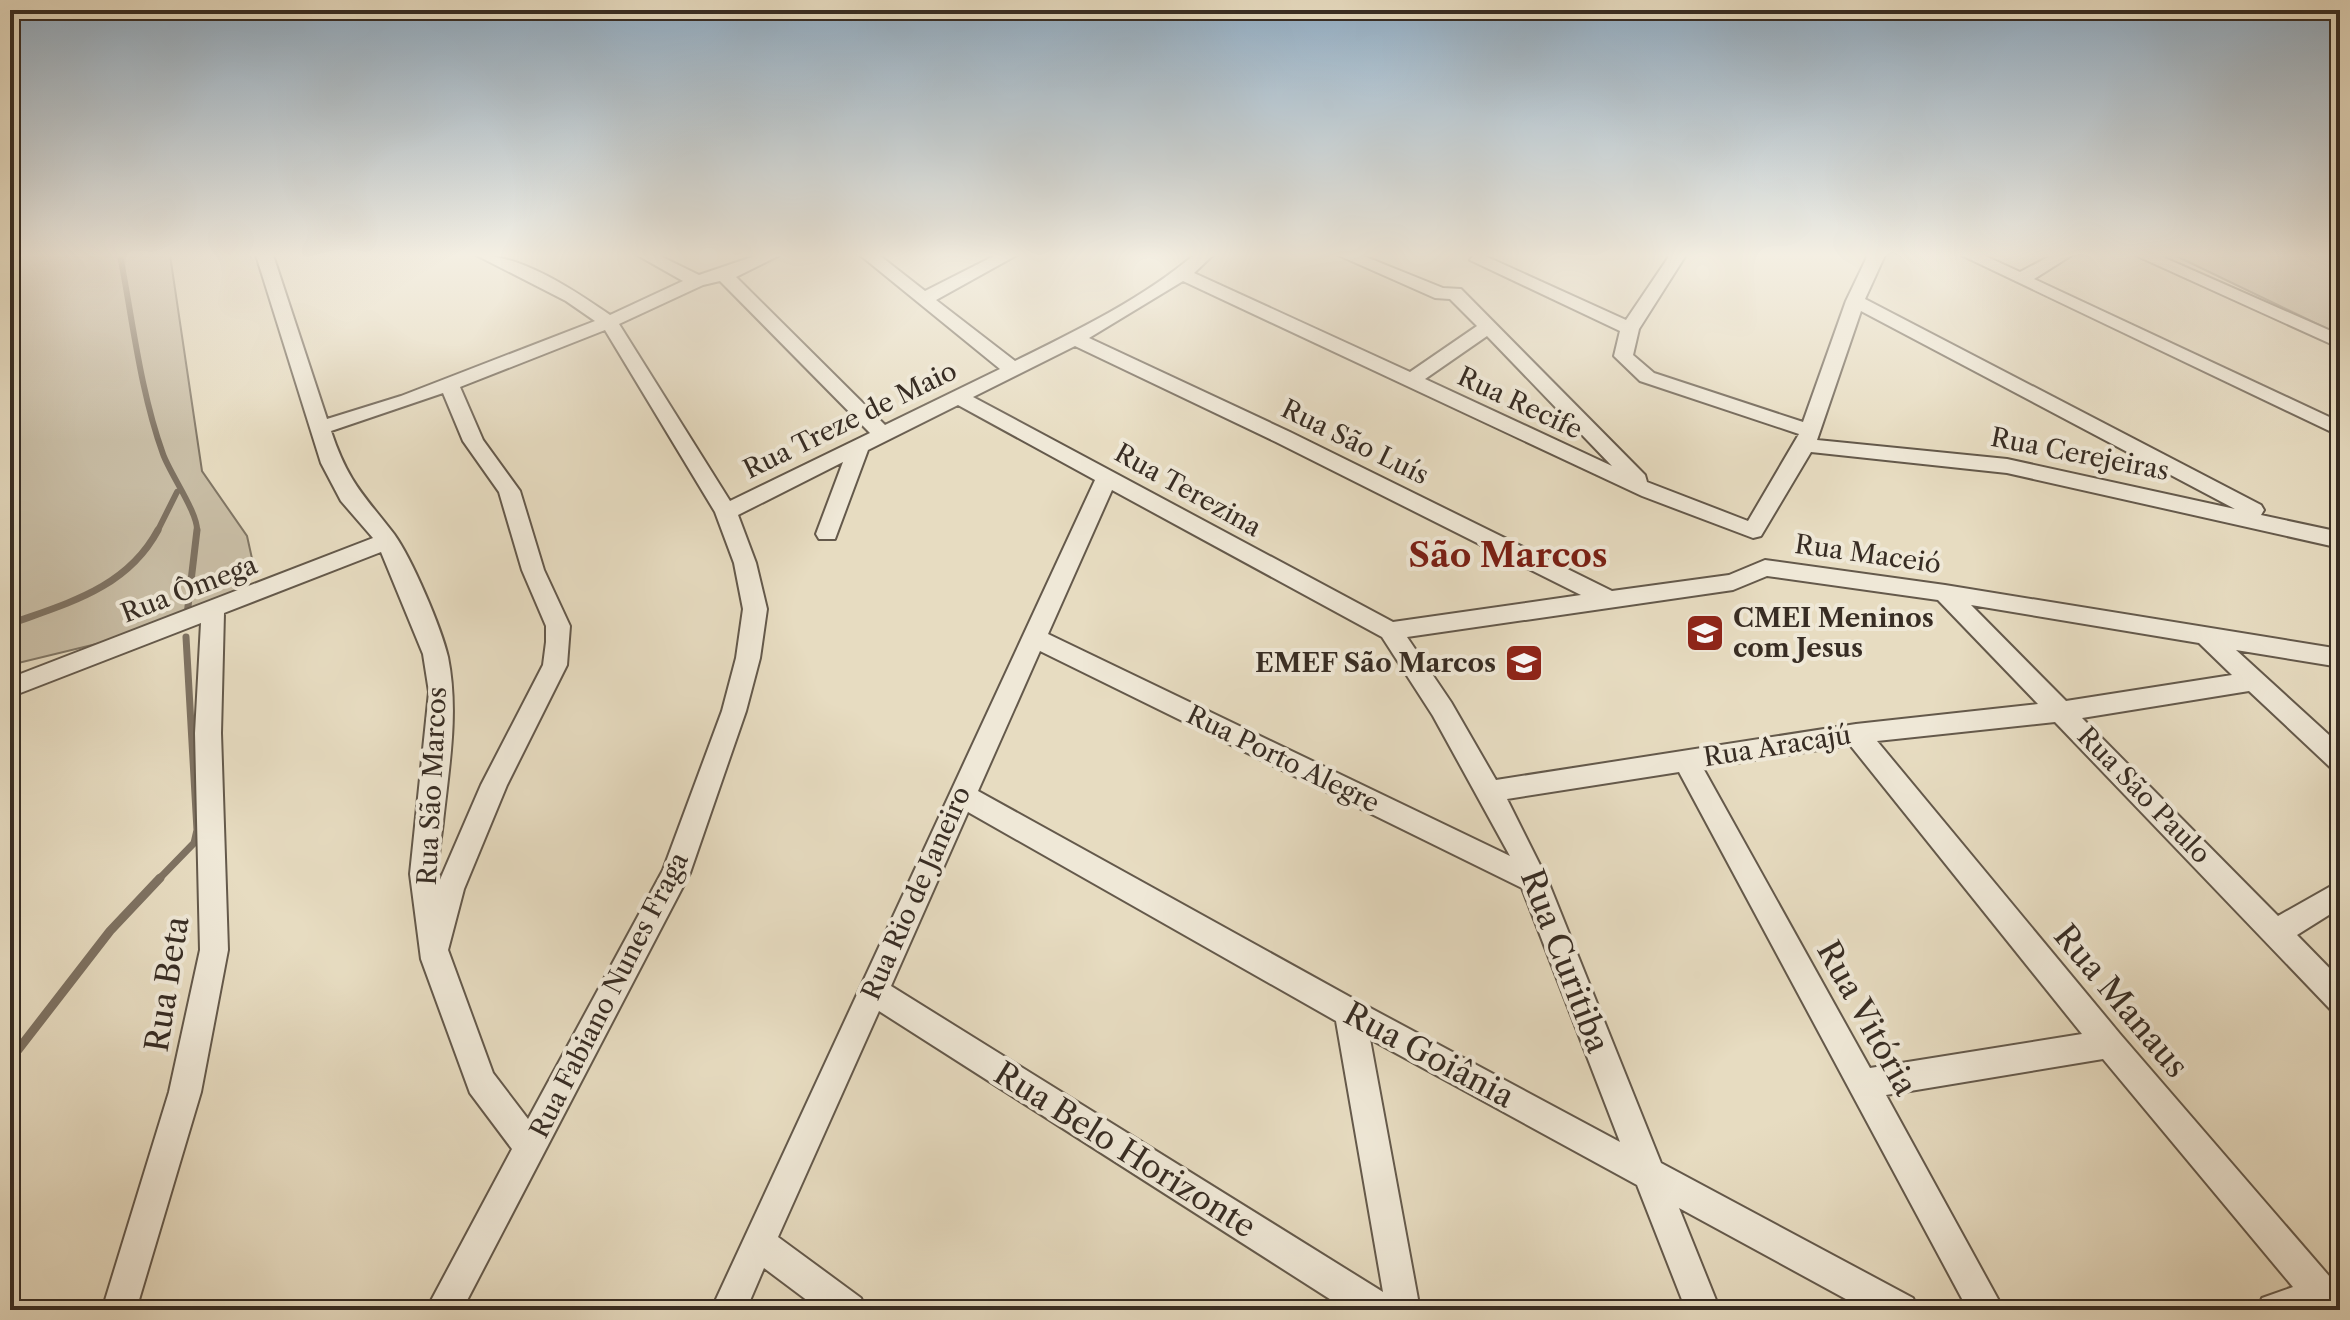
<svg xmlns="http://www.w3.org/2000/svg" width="2350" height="1320" viewBox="0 0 2350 1320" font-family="'Libre Caslon Text',serif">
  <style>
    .green { fill: #c9bea6; stroke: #807665; stroke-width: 2 }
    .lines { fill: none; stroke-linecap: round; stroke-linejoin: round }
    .stream-far2 { stroke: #7e7262; stroke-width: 6 }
    .stream-far1 { stroke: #7e7262; stroke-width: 7 }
    .stream { stroke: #7e7262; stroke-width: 9 }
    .minor-casing { stroke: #64594b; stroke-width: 4 }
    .minor { fill: #efe8d7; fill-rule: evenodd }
    .labels { text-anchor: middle; stroke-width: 8; stroke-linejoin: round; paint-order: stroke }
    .street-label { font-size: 26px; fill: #382d24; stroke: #efe8d7 }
    .poi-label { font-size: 26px; font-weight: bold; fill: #382d24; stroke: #efe8d7; text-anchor: start }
    .near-street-label { font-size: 32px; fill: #382d24; stroke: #efe8d7 }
    .district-label { font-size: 34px; font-weight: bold; fill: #7a1f14; stroke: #efe8d7 }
  </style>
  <rect width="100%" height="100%" fill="#e7dcc1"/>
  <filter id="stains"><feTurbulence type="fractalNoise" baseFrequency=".0025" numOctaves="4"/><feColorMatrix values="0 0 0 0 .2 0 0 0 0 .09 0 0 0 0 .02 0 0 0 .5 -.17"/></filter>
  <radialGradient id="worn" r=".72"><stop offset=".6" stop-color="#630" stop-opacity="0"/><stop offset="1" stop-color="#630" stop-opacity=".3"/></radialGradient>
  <path class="green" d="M10 255H170L202 471 247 536 253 563 245 586 209 611 154 630 10 665Z
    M2174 255H2340V335Z"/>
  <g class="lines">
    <path class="stream-far2" d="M120 255C133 322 140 390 163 454 170 474 199 514 197 532
      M157 532 177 492"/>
    <path class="stream-far1" d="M187 615 197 530
      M10 624C68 603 127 588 158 530
      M158 880 194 843 197 830 186 637"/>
    <path class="stream" d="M14 1055 110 931 160 878"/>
    <g class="minor-casing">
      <path id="minor" d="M256 255H273L327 419 401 396 595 321 566 301 476 255C522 255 572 289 610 315L683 281 637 255H658L699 275 758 255H780L736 277 885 425 1000 369 860 255H879L925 291 996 255H1017L936 300 1015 361C1076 331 1142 299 1194 255H1213L1194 273 1410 372 1477 326 1450 299 1435 298 1338 255H1361L1443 288 1461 289 1645 475 1647 482 1748 521 1799 434 1640 381 1614 356 1620 331 1470 260 1473 256H1485L1626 320 1670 255H1686L1639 329 1633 355 1654 373 1803 422 1846 301 1868 255H1885L1865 299 2261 505 2264 510 2261 515 2340 532V548L2007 473 1811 452 1761 536 1753 538 1642 496 1183 281 1089 338 1290 432 1612 591 1729 575 1765 560 1945 585 2340 649V667L2236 650 2340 745V771L2331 768 2249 691 2082 718 2278 916 2340 881V908L2297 935 2340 979V1013L2330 1009 2055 722 1877 741 2120 1034 2336 1284 2340 1289V1310H2257L2262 1298 2293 1287 2103 1059 1886 1095 2004 1310H1968L1679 772 1507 799 1548 881 1661 1163 1913 1298 1918 1310H1866L1679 1208 1720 1310H1686L1637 1185 1370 1039 1420 1310H1347L879 1011 778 1237 861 1298 866 1310H820L764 1268 746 1310H711L1095 480 958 405 868 450 835 539H819L816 534 843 462 738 515 756 563 767 609 760 658 746 711 690 873 462 1310H426L512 1149 470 1093 421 959 410 874 429 692 423 654 381 552 224 613 221 733 228 950 201 1092 136 1310H102L169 1092 200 950 195 733 201 623 10 697V678L373 538 341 501 321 463ZM720 281 870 433 730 501 619 324 703 285ZM1861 311 2235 509 2007 459 1817 440ZM605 330 715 512 734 563 743 609 736 658 722 711 663 870 528 1119 493 1073 448 950 464 889 507 785 567 665 570 626 544 570 520 491 483 440 460 387ZM1487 336 1612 466 1425 379ZM1075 346 1276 442 1581 595 1393 622 973 397ZM443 393 463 441 499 492 522 570 546 626V642L543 665 481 785 439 882C436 863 441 841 443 822 449 767 459 712 448 657 441 627 412 559 394 534 363 494 348 482 331 431ZM1112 490 1382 637 1433 716 1510 856 1048 634ZM1767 576 1938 600 2038 704 1856 724 1496 780 1451 702 1407 637 1733 590ZM1971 605 2199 643 2232 675 2066 701ZM1040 651 1522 888 1620 1142 1361 1003 978 791ZM1850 745 2082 1034 1870 1068 1703 768ZM968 812 1336 1021 1383 1292 891 986Z
        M1961 255H1983L2020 272 2052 255H2072L2034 279 2340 422V436Z
        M2135 255H2158L2340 335V348Z"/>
    </g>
    <use href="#minor" class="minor"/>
  </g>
  <linearGradient id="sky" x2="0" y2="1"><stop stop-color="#90acc3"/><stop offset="0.58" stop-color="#f4efe3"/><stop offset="1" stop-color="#f4efe3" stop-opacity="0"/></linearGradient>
  <rect width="2350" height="440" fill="url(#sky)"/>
  <defs>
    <g id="school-square" transform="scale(2)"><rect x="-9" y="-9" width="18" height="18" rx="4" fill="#8f2418" stroke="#efe8d7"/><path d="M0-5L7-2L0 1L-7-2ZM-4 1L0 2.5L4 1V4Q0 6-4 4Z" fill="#fff"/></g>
  </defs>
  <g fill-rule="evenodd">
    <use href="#school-square" x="1705" y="633"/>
    <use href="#school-square" x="1524" y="663"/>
  </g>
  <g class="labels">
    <g class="street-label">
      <text transform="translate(1520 403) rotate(25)" y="9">Rua Recife</text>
      <text transform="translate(850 420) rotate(-26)" y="9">Rua Treze de Maio</text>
      <text transform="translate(1355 442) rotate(26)" y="9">Rua São Luís</text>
      <text transform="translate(2080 454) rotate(11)" y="9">Rua Cerejeiras</text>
      <text transform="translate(1188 490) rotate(29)" y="9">Rua Terezina</text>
      <text transform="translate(1868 554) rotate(8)" y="9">Rua Maceió</text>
      <text transform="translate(189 589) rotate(-21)" y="9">Rua Ômega</text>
      <text transform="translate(1777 746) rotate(-9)" y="9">Rua Aracajú</text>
      <text transform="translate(1283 759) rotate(26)" y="9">Rua Porto Alegre</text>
      <text transform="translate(432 786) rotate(-87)" y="9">Rua São Marcos</text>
      <text transform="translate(2144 795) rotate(46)" y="9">Rua São Paulo</text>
      <text transform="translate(916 893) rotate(-66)" y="9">Rua Rio de Janeiro</text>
      <text transform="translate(609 995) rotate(-63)" y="9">Rua Fabiano Nunes Fraga</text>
    </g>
    <g class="poi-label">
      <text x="1733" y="627">CMEI Meninos<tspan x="1733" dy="30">com Jesus</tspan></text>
      <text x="1496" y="672" text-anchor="end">EMEF São Marcos</text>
    </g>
    <g class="near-street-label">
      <text transform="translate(1565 961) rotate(69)" y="11">Rua Curitiba</text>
      <text transform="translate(167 984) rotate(-81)" y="11">Rua Beta</text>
      <text transform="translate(2121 1001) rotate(50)" y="11">Rua Manaus</text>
      <text transform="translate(1867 1018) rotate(61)" y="11">Rua Vitória</text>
      <text transform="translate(1429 1055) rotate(28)" y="11">Rua Goiânia</text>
      <text transform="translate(1125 1150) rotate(32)" y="11">Rua Belo Horizonte</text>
    </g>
    <g class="district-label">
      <text x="1508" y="567">São Marcos</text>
    </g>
  </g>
  <rect width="2350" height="1320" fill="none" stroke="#e7dcc1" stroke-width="40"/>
  <rect x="12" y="12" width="2326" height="1296" fill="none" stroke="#382d24" stroke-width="4"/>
  <rect x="20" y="20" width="2310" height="1280" fill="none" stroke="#382d24" stroke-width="2"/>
  <rect width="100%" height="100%" filter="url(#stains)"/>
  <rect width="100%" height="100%" fill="url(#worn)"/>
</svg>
